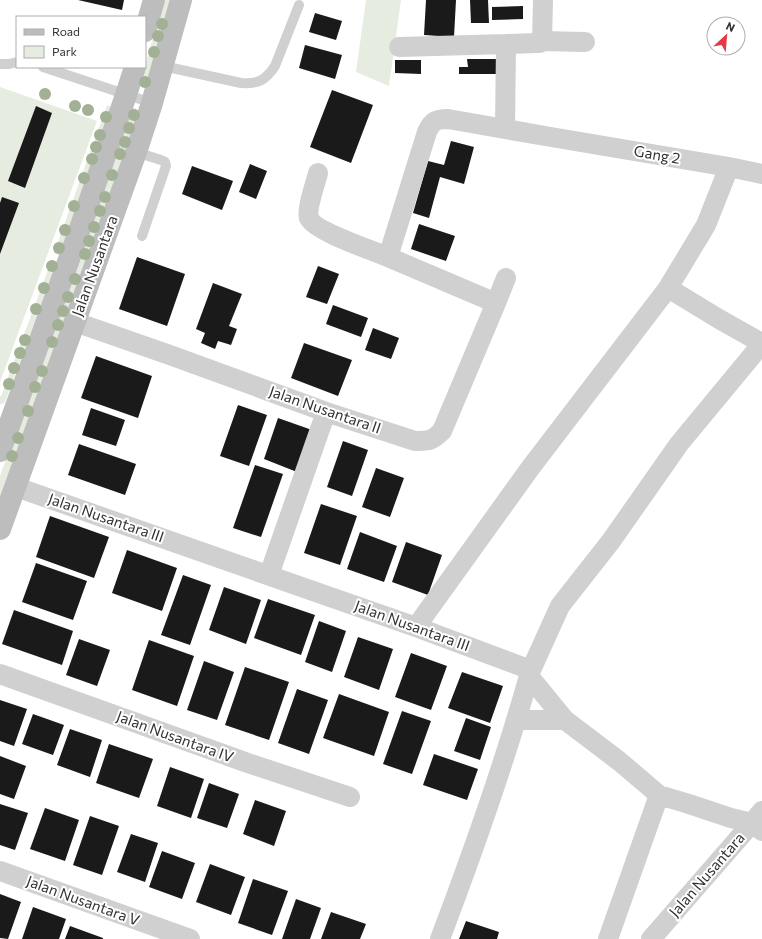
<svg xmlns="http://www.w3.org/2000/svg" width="762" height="939" viewBox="0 0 762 939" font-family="Commissioner,sans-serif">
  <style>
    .green { fill: #e6ecdf }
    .building { fill: #1a1a1a }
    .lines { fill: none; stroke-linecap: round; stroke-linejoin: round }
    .lane { stroke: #d0d0d0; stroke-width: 10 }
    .street { stroke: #d0d0d0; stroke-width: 20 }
    .secondary { stroke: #bdbdbd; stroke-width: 22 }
    .tree { fill: #a2b095 }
    .labels { text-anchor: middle; stroke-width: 4; stroke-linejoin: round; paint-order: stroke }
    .street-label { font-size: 15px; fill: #333; stroke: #fff }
  </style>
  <rect width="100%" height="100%" fill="#fff"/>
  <path class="green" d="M164 0H172L145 88H143L140 85V83Z
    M366 0H401L389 86 356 72Z
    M0 87 97 121 0 382Z
    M107 105 111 107 59 255 54 253Z
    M132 108H135L139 111 0 506V476Z
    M51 262 56 263 5 402 2 404H0V396H1Z"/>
  <path class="building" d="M78 0H124L122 10Z
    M426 0H456L454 37 424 35Z
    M470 0H488L489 23H471Z
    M523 6V19L492 20V7Z
    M315 13 342 21 336 40 309 32Z
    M305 45 342 55 335 79 299 68Z
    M467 59H498V74H459V67H468Z
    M395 60H421V74L395 73Z
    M332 90 373 105 351 163 310 147Z
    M36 106 52 113 25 188 8 181Z
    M451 141 474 147 464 184 440 177 429 218 413 213 428 161 444 165Z
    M250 164 267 171 256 199 239 192Z
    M192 166 233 181 222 210 182 194Z
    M2 197 19 203 0 254V203Z
    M419 224 455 236 446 261 411 249Z
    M137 257 185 274 167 326 119 309Z
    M318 266 339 274 327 304 306 297Z
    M213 283 242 294 229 326 237 329 231 345 218 341 215 349 201 343 205 333 196 329Z
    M333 305 368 318 361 337 326 324Z
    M373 328 399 338 391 359 365 350Z
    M304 343 352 360 338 396 291 378Z
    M96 356 152 376 138 418 81 398Z
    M238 405 267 415 249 466 220 456Z
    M91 408 125 420 116 446 82 435Z
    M278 418 312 430 297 472 264 459Z
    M343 441 368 450 352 496 327 487Z
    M79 444 136 464 125 495 68 475Z
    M255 465 283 474 261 537 233 528Z
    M376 468 404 478 390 517 362 507Z
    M321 504 357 516 340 565 304 553Z
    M50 516 109 537 94 578 36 557Z
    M360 532 397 546 384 582 347 569Z
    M406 542 442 555 428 595 392 582Z
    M127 550 177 568 162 611 112 593Z
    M36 563 87 581 73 620 22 602Z
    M183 575 211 585 190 645 161 635Z
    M224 587 261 600 246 644 209 630Z
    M268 599 315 615 301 655 254 638Z
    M14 610 73 631 62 665 2 644Z
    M319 621 346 631 332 672 305 662Z
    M358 637 393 649 379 690 344 677Z
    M79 639 110 650 97 686 66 675Z
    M149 640 194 656 177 706 132 690Z
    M411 653 447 666 431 710 395 697Z
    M204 661 234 672 217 720 187 710Z
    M245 667 289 682 269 740 225 725Z
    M462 672 503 686 490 723 448 708Z
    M297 689 328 700 309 754 278 743Z
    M339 694 389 712 374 756 323 738Z
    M0 700 27 709 14 746 0 741Z
    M402 711 431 721 412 774 383 764Z
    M33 714 64 725 53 755 22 744Z
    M466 718 491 727 480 760 454 751Z
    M70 729 102 740 90 777 57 765Z
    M109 744 153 759 139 798 96 783Z
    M434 754 478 769 467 800 423 785Z
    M0 756 26 766 14 799 0 794Z
    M170 767 204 779 191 818 157 806Z
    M209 783 239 794 227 828 197 818Z
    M255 800 286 811 274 846 243 834Z
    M0 804 28 813 15 850 0 845Z
    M45 808 79 820 65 861 30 849Z
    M90 816 119 826 102 875 73 865Z
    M131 834 158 843 145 882 117 872Z
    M162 851 195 863 182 899 149 887Z
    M210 864 245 877 231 915 196 902Z
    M253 879 288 891 272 935 238 923Z
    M0 894 21 902 8 939 0 938Z
    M296 899 321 908 310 939H282Z
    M33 907 66 919 59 939H22Z
    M331 912 366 924 360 939H321Z
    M466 921 499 932 497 939H459Z
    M70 926 103 938V939H65Z"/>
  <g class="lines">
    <path class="lane" d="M0 64H9L17 62
      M163 66 241 83C258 84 265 81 275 66L299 5
      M43 67 152 103
      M136 152 161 160 165 162 166 166 142 236"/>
    <path class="street" d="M542 41 543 0
      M399 47 506 44
      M505 129 506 44 537 43H540L542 41 585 42
      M318 173C316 182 306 209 309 218 314 231 374 251 388 257
      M506 278 496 303 388 257 427 132C432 121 436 119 448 119L551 137 729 167 762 174
      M75 322 167 354 326 412 415 441C429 441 432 441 442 431L496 303
      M16 487 416 627 531 670 529 676 565 720 619 761 659 795 689 804 731 818 752 823 762 831
      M269 575 326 412
      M416 627 531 467 668 288 706 225 729 167
      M531 670 560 606 611 541 679 444 755 352 760 342 719 319 668 288
      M0 674 245 762 350 797
      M517 720H565
      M0 871 190 939
      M440 939C473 852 504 765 529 676
      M608 939 659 795
      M651 939 752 823 762 811"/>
    <path class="secondary" d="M145 31 154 0
      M0 451 77 237 126 95 135 67
      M0 529 136 152 152 103 181 0"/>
  </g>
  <g class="tree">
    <circle cx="162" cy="24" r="6"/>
    <circle cx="158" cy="36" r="6"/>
    <circle cx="154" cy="52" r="6"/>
    <circle cx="145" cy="82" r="6"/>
    <circle cx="45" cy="94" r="6"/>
    <circle cx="75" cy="106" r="6"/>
    <circle cx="88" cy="110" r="6"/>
    <circle cx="134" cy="115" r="6"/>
    <circle cx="106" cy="117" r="6"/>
    <circle cx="129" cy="128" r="6"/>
    <circle cx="100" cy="135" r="6"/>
    <circle cx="125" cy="142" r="6"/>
    <circle cx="96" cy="147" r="6"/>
    <circle cx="120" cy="154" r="6"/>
    <circle cx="92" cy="159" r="6"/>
    <circle cx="112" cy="175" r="6"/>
    <circle cx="84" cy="178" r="6"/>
    <circle cx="105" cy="197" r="6"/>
    <circle cx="74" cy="206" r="6"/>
    <circle cx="100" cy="211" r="6"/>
    <circle cx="94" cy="227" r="6"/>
    <circle cx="65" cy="230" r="6"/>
    <circle cx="89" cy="241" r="6"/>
    <circle cx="59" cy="248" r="6"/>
    <circle cx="85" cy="254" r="6"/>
    <circle cx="52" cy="266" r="6"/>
    <circle cx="75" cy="279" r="6"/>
    <circle cx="44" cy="288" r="6"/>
    <circle cx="68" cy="297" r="6"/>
    <circle cx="36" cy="309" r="6"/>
    <circle cx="63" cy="311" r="6"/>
    <circle cx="58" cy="325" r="6"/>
    <circle cx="25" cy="340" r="6"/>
    <circle cx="52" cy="342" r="6"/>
    <circle cx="20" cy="353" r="6"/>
    <circle cx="14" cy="368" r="6"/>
    <circle cx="42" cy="371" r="6"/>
    <circle cx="9" cy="384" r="6"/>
    <circle cx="35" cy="387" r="6"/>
    <circle cx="28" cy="411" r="6"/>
    <circle cx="18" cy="438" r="6"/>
    <circle cx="12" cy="456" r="6"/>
  </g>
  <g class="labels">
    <g class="street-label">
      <text transform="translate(657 155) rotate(10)" y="5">Gang 2</text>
      <text transform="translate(95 266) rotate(-70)" y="5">Jalan Nusantara</text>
      <text transform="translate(325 410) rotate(19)" y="5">Jalan Nusantara II</text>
      <text transform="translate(106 518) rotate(19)" y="5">Jalan Nusantara III</text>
      <text transform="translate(412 626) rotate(20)" y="5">Jalan Nusantara III</text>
      <text transform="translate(175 737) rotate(20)" y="5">Jalan Nusantara IV</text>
      <text transform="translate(707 875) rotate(-49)" y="5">Jalan Nusantara</text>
      <text transform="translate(83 901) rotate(20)" y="5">Jalan Nusantara V</text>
    </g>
  </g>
  <rect x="16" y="16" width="130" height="52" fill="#ffffff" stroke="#adadad"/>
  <rect x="24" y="29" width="20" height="6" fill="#bdbdbd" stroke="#adadad"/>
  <text x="52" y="36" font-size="12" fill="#333333">Road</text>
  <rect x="24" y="46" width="20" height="12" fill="#e6ecdf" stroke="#adadad"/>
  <text x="52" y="56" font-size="12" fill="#333333">Park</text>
  <g transform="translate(726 36) rotate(26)"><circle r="19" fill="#ffffff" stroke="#adadad"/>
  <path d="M0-3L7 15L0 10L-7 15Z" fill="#e63946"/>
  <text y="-6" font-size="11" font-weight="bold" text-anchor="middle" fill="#333333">N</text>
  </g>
</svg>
